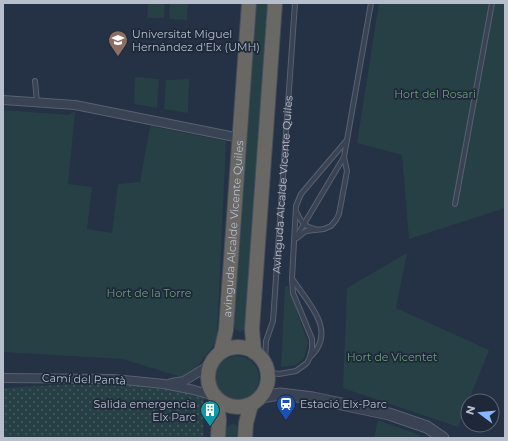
<svg xmlns="http://www.w3.org/2000/svg" width="508" height="441" viewBox="0 0 508 441" font-family="Montserrat,sans-serif">
  <style>
    .grass { fill: url(#grass-dots) }
    .garden { fill: #274045 }
    .lines { fill: none; stroke-linecap: round; stroke-linejoin: round }
    .service-casing { stroke: #586170; stroke-width: 6 }
    .minor-casing { stroke: #586170; stroke-width: 10 }
    .tertiary-casing { stroke: #586170; stroke-width: 13 }
    .trunk-casing { stroke: #444e5d; stroke-width: 16 }
    .service { stroke: #3a4353; stroke-width: 4 }
    .minor { stroke: #3a4353; stroke-width: 8 }
    .tertiary { stroke: #3a4353; stroke-width: 11 }
    .trunk { stroke: #696864; stroke-width: 14 }
    .labels { text-anchor: middle; stroke-width: 3.5; stroke-linejoin: round; paint-order: stroke }
    .poi-label { font-size: 11px; fill: #b7bfcd; stroke: #1e2839; text-anchor: start }
    .park-label { font-size: 11px; fill: #6d9f7a; stroke: #1e2839 }
    .street-label { font-size: 11px; fill: #b7bfcd; stroke: #1e2839 }
  </style>
  <defs>
    <pattern id="grass-dots" width="8" height="8" patternUnits="userSpaceOnUse"><rect width="8" height="8" fill="#274045"/><path d="M2 2h.1M6 6h.1" fill="none" stroke="#445a5f" stroke-width="1.8" stroke-linecap="round"/></pattern>
  </defs>
  <rect width="100%" height="100%" fill="#253144"/>
  <path class="grass" d="M96 383 152 387 204 394 203 438H3V388Z"/>
  <path class="garden" d="M148 3H165L164 18H147Z
    M170 3H188L187 20 169 19Z
    M254 3H269L247 324 244 330 240 332 235 329 233 322Z
    M379 3H505V208L409 239 402 155 357 143Z
    M135 77 159 79 157 108 134 104Z
    M189 79 188 113 164 109 166 80Z
    M3 110 69 115 75 111 68 184 92 187 87 229 112 233 118 184 140 182 150 126 226 141 217 335 219 338 194 371 181 377 123 359 3 352Z
    M407 253 396 308 489 350 458 427 343 388 347 288Z
    M285 286H288L308 343 304 358 296 365 281 367Z
    M215 378a22 22 0 1 1 44 0a22 22 0 1 1-44 0Z
    M378 420 420 435 419 438H374Z
    M233 424 237 426 238 438H225L226 429 229 425Z"/>
  <g class="lines">
    <g class="service-casing">
      <g id="service">
        <path d="M35 81 37 102"/>
        <path d="M455 204 492 3"/>
        <path d="M297 213C301 222 305 227 315 229"/>
        <path d="M297 238 306 231 324 229 331 226 336 220 339 214 347 171 344 157"/>
        <path d="M295 239 344 157 371 3"/>
        <path d="M293 280C308 303 338 331 310 357"/>
        <path id="s1" d="M265 364 266 341 273 321 295 3"/>
        <path d="M267 372 279 374 296 371 307 363 310 357 312 348V339L293 293 292 278 296 206 301 194 347 140"/>
      </g>
    </g>
    <g class="minor-casing">
      <path id="minor" d="M3 100 75 105 240 138
        M3 378 114 379 164 384 194 390 214 396
        M171 383 184 381 210 365"/>
    </g>
    <g class="tertiary-casing">
      <path id="tertiary" d="M261 397 280 394 313 398 389 414 427 427 443 438"/>
    </g>
    <g class="trunk-casing">
      <g id="trunk">
        <circle cx="238" cy="377" r="30"/>
        <path id="s2" d="M221 352 226 330 249 3"/>
        <path d="M254 352 252 329 275 3"/>
        <path d="M217 399 219 420 218 438"/>
        <path d="M245 438 246 423 251 405"/>
      </g>
    </g>
    <use href="#service" class="service"/>
    <use href="#minor" class="minor"/>
    <use href="#tertiary" class="tertiary"/>
    <use href="#trunk" class="trunk"/>
  </g>
  <defs>
    <g id="university-pin" transform="scale(1)"><path d="M0 17L-7.5 6A9.5 9.5 0 1 1 7.5 6Z" fill="#8d6e63" stroke="#1e2839"/><path d="M0-5L7-2L0 1L-7-2ZM-4 1L0 2.5L4 1V4Q0 6-4 4Z" fill="#fff"/></g>
    <g id="station-pin" transform="scale(1)"><path d="M0 17L-7.5 6A9.5 9.5 0 1 1 7.5 6Z" fill="#1a4fb4" stroke="#1e2839"/><path d="M-3-6H3Q5-6 5-4V2Q5 4 3 4L4.5 6H3L1.5 4h-3L-3 6H-4.5L-3 4Q-5 4-5 2V-4Q-5-6-3-6ZM-3.5-4v3h7v-3ZM-3.5 1v1.5H-2V1ZM2 1v1.5H3.5V1Z" fill="#fff"/></g>
    <g id="building-pin" transform="scale(1)"><path d="M0 17L-7.5 6A9.5 9.5 0 1 1 7.5 6Z" fill="#0f9aa8" stroke="#1e2839"/><path d="M-4-6H4V6H1V3H-1V6H-4ZM-2.5-4.3h1.7v1.8h-1.7ZM.8-4.3h1.7v1.8H.8ZM-2.5-1h1.7V.8h-1.7ZM.8-1h1.7V.8H.8Z" fill="#fff"/></g>
  </defs>
  <g fill-rule="evenodd">
    <use href="#university-pin" x="118" y="40"/>
    <use href="#station-pin" x="286" y="404"/>
    <use href="#building-pin" x="210" y="410"/>
  </g>
  <g class="labels">
    <g class="poi-label">
      <text x="132" y="38">Universitat Miguel<tspan x="132" dy="13">Hernández d'Elx (UMH)</tspan></text>
      <text x="196" y="408" text-anchor="end">Salida emergencia<tspan x="196" dy="13">Elx Parc</tspan></text>
      <text x="300" y="408">Estació Elx-Parc</text>
    </g>
    <g class="park-label">
      <text x="435" y="98">Hort del Rosari</text>
      <text x="149" y="297">Hort de la Torre</text>
      <text x="392" y="361">Hort de Vicentet</text>
    </g>
    <g class="street-label">
      <text dy="4" stroke="none"><textPath href="#s1" startOffset="181">Avinguda Alcalde Vicente Quiles</textPath></text>
      <text dy="4" stroke="none"><textPath href="#s2" startOffset="124">avinguda Alcalde Vicente Quiles</textPath></text>
      <text transform="translate(84 379) rotate(2)" y="4">Camí del Pantà</text>
    </g>
  </g>
  <rect width="508" height="441" fill="none" stroke="#b7bfcd" stroke-width="8"/>
  <g transform="translate(480 413) rotate(286)"><circle r="19" fill="#1e2839" stroke="#5b6474"/>
  <path d="M0-3L7 15L0 10L-7 15Z" fill="#8bb4fe"/>
  <text y="-6" font-size="11" font-weight="bold" text-anchor="middle" fill="#b7bfcd">N</text>
  </g>
</svg>
